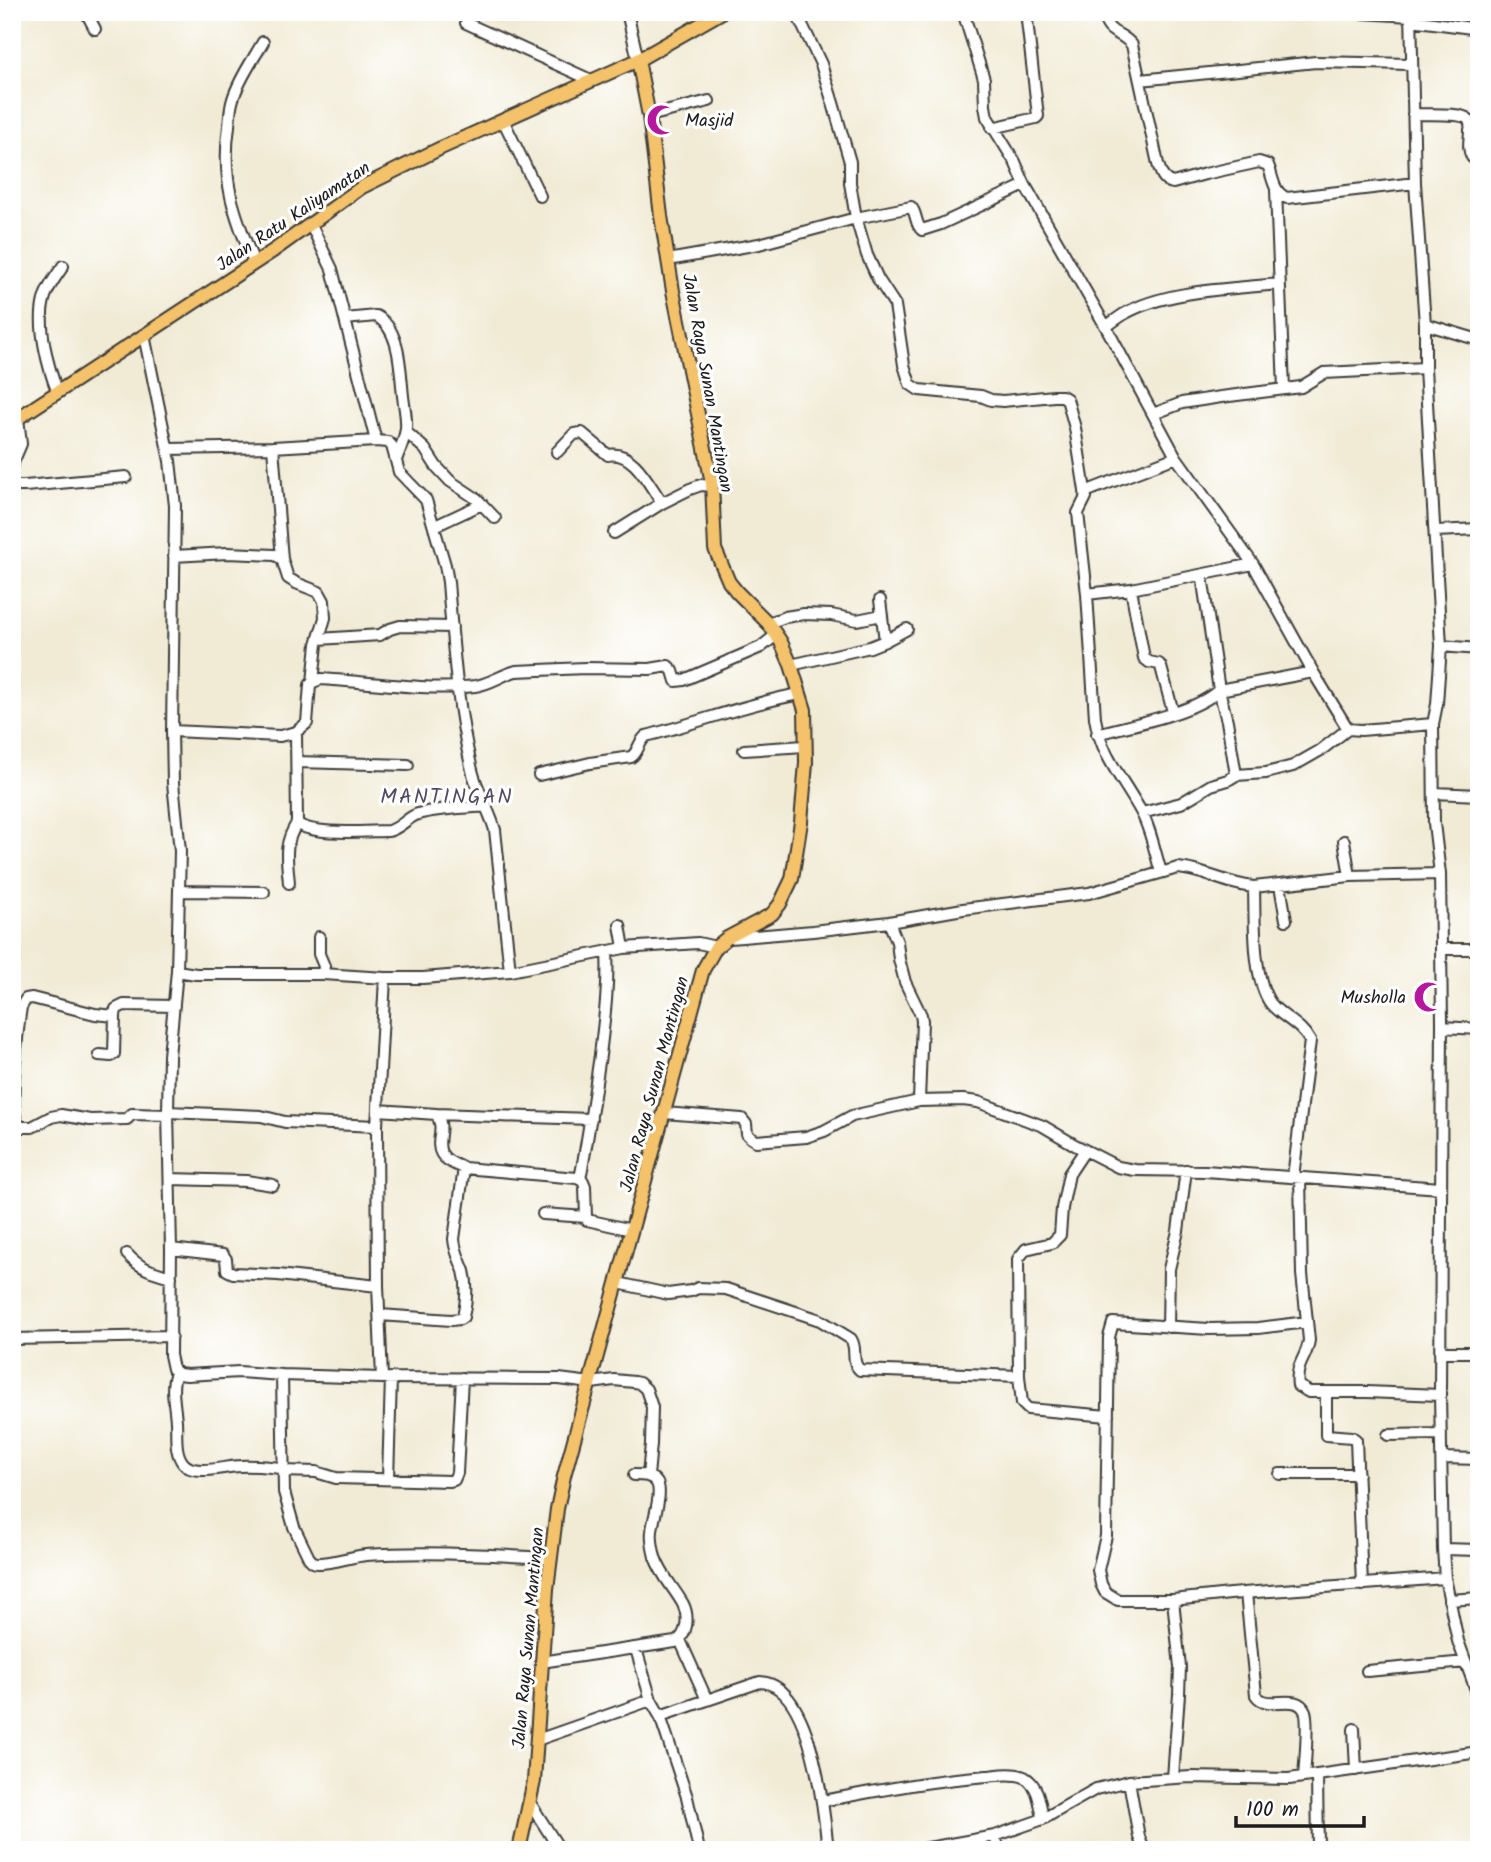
<svg xmlns="http://www.w3.org/2000/svg" width="1491" height="1862" viewBox="0 0 1491 1862" font-family="Kalam,sans-serif">
  <style>
    .lines { fill: none; stroke-linecap: round; stroke-linejoin: round }
    .minor-casing { stroke: #3c3b38; stroke-width: 14 }
    .major-casing { stroke: #3c3b38; stroke-width: 16 }
    .minor { stroke: #fff; stroke-width: 10 }
    .major { stroke: #f3c26a; stroke-width: 12 }
    .labels { text-anchor: middle; stroke-width: 6; stroke-linejoin: round; paint-order: stroke }
    .poi-label { font-size: 18px; fill: #1c1c1c; stroke: #fff; text-anchor: start }
    .street-label { font-size: 18px; fill: #1c1c1c; stroke: #fff }
    .quarter-label { font-size: 21px; letter-spacing: 2px; fill: #514a61; stroke: #fff }
  </style>
  <rect width="100%" height="100%" fill="#fff"/>
  <filter id="ink" filterUnits="userSpaceOnUse"><feTurbulence type="fractalNoise" baseFrequency=".0143" numOctaves="2"/><feDisplacementMap in="SourceGraphic" scale="14" xChannelSelector="R" yChannelSelector="G"/><feConvolveMatrix kernelMatrix="1 2 1 2 8 2 1 2 1" color-interpolation-filters="sRGB"/></filter>
  <filter id="wash" filterUnits="userSpaceOnUse"><feTurbulence type="fractalNoise" baseFrequency=".00686" numOctaves="4" result="noise"/><feDisplacementMap in="SourceGraphic" scale="28" xChannelSelector="R" yChannelSelector="G"/><feGaussianBlur stdDeviation="1.57" result="paint"/><feColorMatrix in="noise" values="0 0 0 0 0 0 0 0 0 0 0 0 0 0 0 0 0 1.4 0 .05"/><feComposite in="paint" operator="in"/></filter>
  <g filter="url(#wash)">
    <rect width="100%" height="100%" fill="#f1ebd5"/>
  </g>
  <g filter="url(#ink)">
    <g class="lines">
      <g class="minor-casing">
        <path id="minor" d="M86 12 95 29
          M627 12 638 60
          M963 12 984 79 985 106 987 117 1015 162 1025 185 1106 327 1176 457 1253 564 1313 672 1348 729 1361 730 1433 724
          M1102 12C1109 38 1119 29 1132 45L1158 164C1161 173 1163 181 1173 183L1205 174 1259 162 1268 165C1273 177 1273 193 1287 198L1415 183
          M1346 12 1411 16
          M1411 12 1415 183 1425 324V368L1441 646 1437 704 1433 724 1434 823 1440 874 1442 1021 1440 1395 1443 1549 1445 1578 1458 1641 1479 1698
          M1411 20 1479 29
          M466 23 593 81
          M1140 80 1316 62 1411 64
          M1413 114C1424 115 1461 112 1468 119 1471 123 1471 126 1470 130 1470 140 1467 148 1472 157H1479
          M649 116 709 101
          M503 120 540 196
          M992 128 1036 118 1038 116 1026 12
          M1025 185 941 224 922 230C915 225 917 213 911 207L856 218 867 255 878 279 895 305 904 365 910 384 919 390 981 396 991 400 1003 401 1054 396H1062L1067 399 1075 428 1086 497 1078 513 1087 594 1095 718C1101 755 1122 778 1140 810 1150 826 1155 853 1161 872
          M1276 190 1284 389
          M310 223 332 269 376 441
          M668 260 759 244 856 218 850 183V162L833 103 821 64 796 12
          M254 263C234 213 221 181 229 126 230 117 230 108 233 99 239 79 253 60 263 42
          M345 319 376 316C401 329 400 371 403 396 404 406 407 418 406 428 405 439 400 449 396 460
          M1425 324 1479 340
          M1106 327C1112 322 1118 318 1124 314 1165 290 1232 289 1279 284
          M144 335 170 461 175 506 172 731 173 783 180 851 177 971 196 974H323L385 978H423L510 971 624 948 698 943 716 947
          M58 393C48 368 37 326 44 300 47 287 56 277 63 266
          M1153 414 1182 403 1221 397 1301 387 1324 373 1425 368
          M406 432 425 449 436 466 450 481 477 499 495 518
          M273 447 282 559
          M168 449 273 447 376 441 388 442 392 446 399 472 426 500 445 565 448 582C453 645 457 708 472 770 477 791 489 809 495 830L510 971
          M557 452 574 434 582 433 608 455C634 450 649 485 662 503
          M12 465 21 444 18 418
          M12 483 17 486H25L126 477
          M1085 492 1176 457
          M435 526 482 504
          M1435 531 1479 529
          M614 533 662 503 690 489 701 485 712 486
          M174 556 227 553 275 555 282 559 288 578 296 583 319 592 324 601 325 618 317 644 313 682
          M1202 576 1219 690 1227 721 1236 775
          M1131 589 1144 658 1149 662 1159 664 1161 667 1173 712
          M1087 594 1131 589 1253 564
          M768 623 785 617 804 614 831 615 857 620 882 615
          M319 639 380 635 390 629 400 626 452 627
          M885 641 907 629
          M1441 646 1479 649
          M791 665 870 647 885 641 880 600
          M172 731 280 736 296 732 307 723 310 685 313 682 321 679C369 682 427 691 475 686 490 684 501 675 516 671L585 668 650 669 668 666 673 671 676 681 684 680 761 647 776 635
          M296 732 297 823C312 836 367 831 388 831 400 829 406 818 418 814 436 808 467 808 487 806
          M1097 734C1132 724 1193 714 1219 690L1313 672
          M744 750 805 746
          M297 762 408 765
          M539 775 590 763 631 757C639 752 637 744 646 736 698 723 748 703 800 694
          M1434 793 1479 795
          M1142 813 1181 803 1211 785 1228 780 1236 775 1266 773 1293 766 1321 750 1348 729
          M1344 841 1350 876
          M289 883C287 858 283 845 297 823
          M1280 885 1286 920
          M1254 887C1255 918 1252 979 1271 1004 1283 1018 1301 1024 1310 1041L1293 1177
          M180 891 264 892
          M889 922 897 942 899 959 905 982 921 1015 922 1021 919 1101 963 1100 978 1102 1043 1126 1075 1145 1118 1167 1135 1170 1205 1171 1441 1188
          M620 925 624 948
          M319 937V954L324 966 323 974
          M730 938 813 931 889 922 963 909 1089 893 1178 868C1204 870 1228 885 1254 887L1350 876 1440 874
          M1441 949H1479
          M177 971 169 1056 168 1112 171 1249 170 1355 173 1369 179 1374 187 1375 239 1372 282 1375 382 1378 559 1379 591 1383 614 1380 634 1382 639 1383 646 1389 652 1407 651 1444 648 1476
          M1442 1027 1479 1029
          M99 1055 111 1056 114 1054 115 1016
          M378 1110 436 1114 591 1119
          M168 1112 261 1116 285 1122 377 1126
          M664 1113 742 1119 746 1124 747 1134 751 1138 756 1141 806 1137 824 1131 852 1116 919 1101
          M436 1114C451 1134 420 1153 464 1168L577 1178 583 1181 585 1186 586 1217 587 1220 632 1230
          M168 1115 132 1114 127 1119 90 1120 61 1115 51 1117 32 1127H22C21 1126 19 1125 18 1124 8 1109 18 1027 21 1007L26 999 32 998 95 1014 115 1016 116 1009 124 1005 174 1006
          M1085 1150 1069 1174 1062 1208 1060 1235 1052 1243 1026 1249 1018 1259 1019 1376 1022 1403 1028 1409 1108 1416
          M1300 1178 1302 1274 1309 1340C1307 1359 1295 1362 1298 1386L1309 1392H1367L1440 1395
          M170 1179 246 1181 273 1185
          M580 1179C588 1138 594 1097 600 1055 604 1021 609 986 607 951
          M543 1214 586 1217
          M171 1249 223 1255 226 1259 227 1270 233 1273 278 1275 378 1286
          M127 1254C139 1268 153 1272 171 1277
          M618 1283 668 1294 691 1291 698 1288 726 1289 820 1320 851 1339C858 1350 850 1361 860 1370L1019 1376
          M380 1315 451 1320 460 1319 463 1317C466 1303 468 1285 464 1271 460 1260 455 1252 454 1239L464 1168
          M1307 1322 1258 1328 1209 1329 1113 1323 1109 1337 1106 1536 1098 1570 1101 1584 1105 1592 1118 1600H1173L1230 1594 1445 1578
          M1168 1327 1169 1269 1178 1231 1186 1170
          M12 1339 171 1336
          M1440 1352H1479
          M176 1373C170 1386 175 1406 176 1421 177 1434 174 1452 183 1463 194 1477 225 1466 240 1466 254 1465 269 1467 283 1468
          M282 1375 284 1492 294 1527 309 1558C313 1562 313 1563 318 1563 329 1564 353 1556 366 1555 428 1551 489 1555 551 1558
          M382 1378 378 1286 377 1126 385 978
          M1326 1392V1435L1352 1437 1356 1440 1362 1585
          M1388 1435 1441 1434
          M1442 1458 1479 1459
          M283 1471 316 1472 336 1478 450 1481 454 1480 457 1473 462 1378
          M1280 1474H1358
          M388 1479 391 1378
          M1443 1549 1479 1550
          M1246 1593 1256 1695C1267 1712 1296 1691 1305 1711 1309 1721 1305 1763 1304 1777
          M1173 1600 1180 1667 1179 1694 1173 1778
          M1449 1600 1479 1598
          M680 1640 707 1700
          M636 1649 651 1700 660 1716 687 1797 699 1850
          M541 1662 675 1642C688 1636 689 1616 683 1604 674 1588 661 1575 655 1557 653 1549 651 1539 652 1531 653 1518 663 1494 657 1483 652 1475 643 1475 634 1475
          M1367 1671 1466 1662
          M660 1716 760 1682C812 1684 824 1811 828 1850
          M1354 1729 1356 1770
          M537 1740 651 1700
          M1317 1775 1318 1850
          M1129 1781 1139 1837 1144 1850
          M822 1801C877 1791 931 1780 987 1776 998 1775 1013 1772 1024 1777 1039 1785 1040 1804 1043 1819
          M530 1803 560 1850
          M995 1836 999 1850
          M917 1850 995 1836 1043 1819 1096 1789 1129 1781 1191 1777 1289 1779 1479 1752"/>
      </g>
      <g class="major-casing">
        <path id="major" d="M12 422 273 251 362 187 441 148 638 60 722 12
          M519 1850 534 1781 547 1589 557 1509 564 1476 703 970 716 947 727 938 772 914 780 904 792 879 801 822 806 763 805 710 791 665 781 642 768 623 737 592 729 582 715 549 712 483 673 291 661 216 649 116 638 60"/>
      </g>
      <use href="#minor" class="minor"/>
      <use href="#major" class="major"/>
    </g>
  </g>
  <defs>
    <g id="mosque-bare" transform="scale(2.415)"><path d="M3.5-4.9A6 6 0 1 0 3.5 4.9A5 5 0 1 1 3.5-4.9Z" fill="#b5179e" stroke="#fff" stroke-width="2.5" paint-order="stroke"/></g>
  </defs>
  <g fill-rule="evenodd">
    <use href="#mosque-bare" x="662" y="120"/>
    <use href="#mosque-bare" x="1429" y="997"/>
  </g>
  <g class="labels">
    <g class="poi-label">
      <text x="685" y="126">Masjid</text>
      <text x="1406" y="1003" text-anchor="end">Musholla</text>
    </g>
    <g class="street-label">
      <text transform="translate(293 216) rotate(-34)" y="6">Jalan Ratu Kaliyamatan</text>
      <text transform="translate(708 383) rotate(80)" y="6">Jalan Raya Sunan Mantingan</text>
      <text transform="translate(654 1084) rotate(-75)" y="6">Jalan Raya Sunan Mantingan</text>
      <text transform="translate(528 1638) rotate(-85)" y="6">Jalan Raya Sunan Mantingan</text>
    </g>
    <g class="quarter-label">
      <text x="447" y="803">MANTINGAN</text>
    </g>
  </g>
  <rect width="1491" height="1862" fill="none" stroke="#fff" stroke-width="42"/>
  <path d="M1236 1816v10h128v-10" fill="none" stroke="#1c1c1c" stroke-width="3.5"/>
  <text x="1246" y="1816" font-size="21" fill="#1c1c1c" stroke="#ffffff" stroke-width="5" paint-order="stroke">100 m</text>
</svg>
